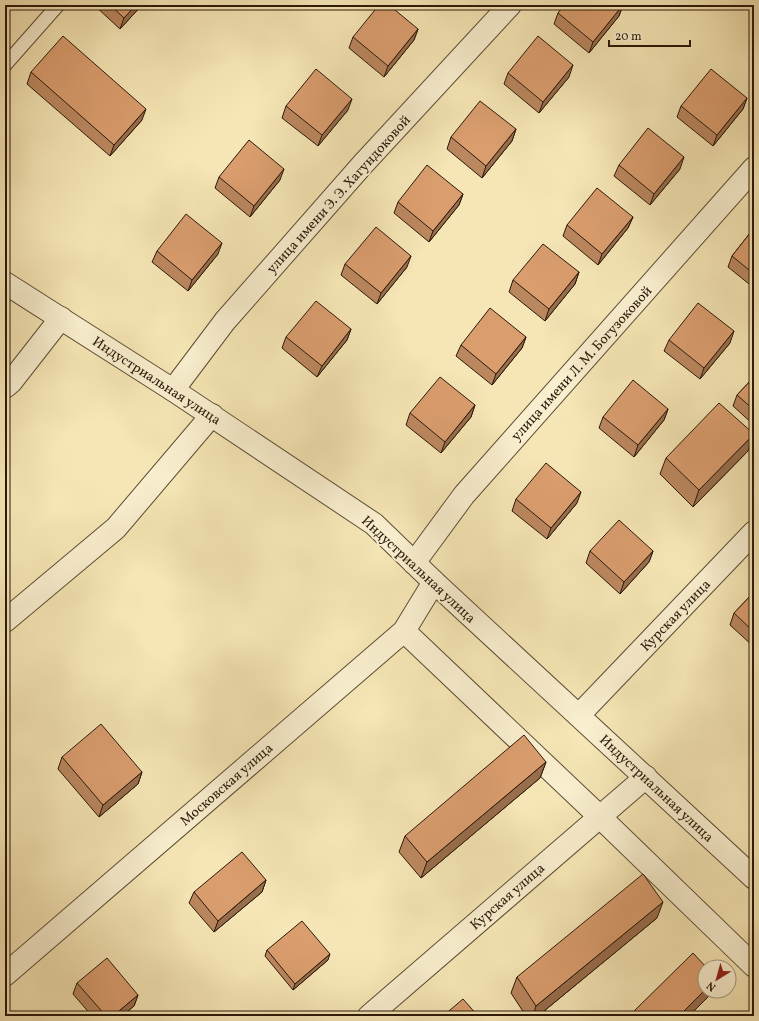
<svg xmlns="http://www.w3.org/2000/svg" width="759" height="1021" viewBox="0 0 759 1021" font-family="Vollkorn,serif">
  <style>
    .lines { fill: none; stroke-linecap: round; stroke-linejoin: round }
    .service-casing { stroke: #5d4c35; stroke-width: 15 }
    .minor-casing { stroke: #5d4c35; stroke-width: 24 }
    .tertiary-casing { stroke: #5d4c35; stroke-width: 24 }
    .service { stroke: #f9efcf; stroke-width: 13 }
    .minor { stroke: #f9efcf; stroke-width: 22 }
    .tertiary { stroke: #f9efcf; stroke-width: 22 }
    .wall { fill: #bb875f; stroke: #2a180a }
    .shaded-wall { fill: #996e4d; stroke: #2a180a }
    .building { fill: #da9d6e; stroke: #2a180a }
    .labels { text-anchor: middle; stroke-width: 4; stroke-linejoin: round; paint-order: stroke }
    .street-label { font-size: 14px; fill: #2a180a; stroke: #f9efcf }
  </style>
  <rect width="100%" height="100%" fill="#f6e6b5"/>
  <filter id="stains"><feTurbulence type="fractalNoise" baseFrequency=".005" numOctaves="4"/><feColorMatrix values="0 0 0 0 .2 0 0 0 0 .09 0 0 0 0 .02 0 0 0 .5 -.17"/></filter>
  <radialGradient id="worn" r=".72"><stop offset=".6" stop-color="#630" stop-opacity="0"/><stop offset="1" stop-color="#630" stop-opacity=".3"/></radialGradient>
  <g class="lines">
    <g class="service-casing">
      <path id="service" d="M5 65 58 5"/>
    </g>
    <g class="minor-casing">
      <path id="minor" d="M5 387 11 382 61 318
        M173 390 225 321 363 164 510 5
        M414 563 464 495 754 168
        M5 621 116 528 212 415
        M404 631 600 817 754 966
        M579 715 754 532
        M5 975 404 631 434 582
        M369 1016 646 777"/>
    </g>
    <g class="tertiary-casing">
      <path id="tertiary" d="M5 283 173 390 374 524 434 582 754 878"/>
    </g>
    <use href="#service" class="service"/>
    <use href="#minor" class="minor"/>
    <use href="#tertiary" class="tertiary"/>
  </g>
  <path class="wall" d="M94 5H142L120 29Z
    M623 5 619 16 589 53 554 24 558 13Z
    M418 29 414 40 384 77 349 48 353 37Z
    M31 72 142 120 110 156 27 84Z
    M508 73 569 77 539 113 504 84Z
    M747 98 743 109 713 146 677 117 681 106Z
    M286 106 348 110 318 146 282 118Z
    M516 129 512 141 482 178 447 149 451 137Z
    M619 165 680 169 650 205 614 176Z
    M219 177 280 180 250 217 215 188Z
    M463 194 459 205 429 242 394 213 398 202Z
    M633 217 628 228 598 265 563 236 567 225Z
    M754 228V288L728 267 732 256Z
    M157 251 218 254 188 291 152 262Z
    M345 264 407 267 377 304 341 275Z
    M579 272 575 284 545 321 509 292 513 280Z
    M351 329 347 340 317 377 282 348 286 337Z
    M526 337 522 348 492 385 456 356 461 345Z
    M669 340 730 343 700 379 664 351Z
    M754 377V425L733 406 737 395Z
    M475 405 471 417 441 453 406 425 410 413Z
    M668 409 664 420 634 457 599 428 603 417Z
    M748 451 693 507 660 474 666 458Z
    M516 499 577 503 547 539 512 511Z
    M590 551H653L649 562 620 594 586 563Z
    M754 592V647L730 625 734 613Z
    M62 757 142 772 138 784 99 817 58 769Z
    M546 762 540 778 421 878 399 852 405 836Z
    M266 880 262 892 214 932 189 903 194 892Z
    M657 918 538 1016H526L511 993 517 977Z
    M267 950 328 960 293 990 265 956Z
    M77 983 138 995 134 1006 122 1016H92L73 994Z"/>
  <path class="shaded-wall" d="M136 5H142L120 29 124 18Z
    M623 5 619 16 589 53 593 42Z
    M418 29 414 40 384 77 388 66Z
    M573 65 569 77 539 113 543 102Z
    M747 98 743 109 713 146 717 135Z
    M352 99 348 110 318 146 322 135Z
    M146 109 142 120 110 156 114 145Z
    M516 129 512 141 482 178 486 166Z
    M684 157 680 169 650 205 654 194Z
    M284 169 280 180 250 217 254 206Z
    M463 194 459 205 429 242 433 231Z
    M633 217 628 228 598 265 602 254Z
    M222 243 218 254 188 291 192 280Z
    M411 256 407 267 377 304 381 293Z
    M579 272 575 284 545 321 549 309Z
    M351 329 347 340 317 377 322 366Z
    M734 331 730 343 700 379 704 368Z
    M526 337 522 348 492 385 496 374Z
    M475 405 471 417 441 453 445 442Z
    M668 409 664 420 634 457 638 445Z
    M754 434 748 451 693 507 699 490Z
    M581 492 577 503 547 539 551 528Z
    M653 551 649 562 620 594 624 582Z
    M546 762 540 778 421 878 427 862Z
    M142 772 138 784 99 817 103 805Z
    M266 880 262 892 214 932 218 921Z
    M663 902 657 918 538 1016H533L536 1006Z
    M330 954 328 960 293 990 295 984Z
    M705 990V991H712L711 994 689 1016H679Z
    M138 995 134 1006 122 1016H113Z"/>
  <path class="building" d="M110 5H136L124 18Z
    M379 5H389L418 29 388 66 353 37Z
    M564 5H623L593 42 558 13Z
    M63 36 146 109 114 145 31 72Z
    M538 36 573 65 543 102 508 73Z
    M316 69 352 99 322 135 286 106Z
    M711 69 747 98 717 135 681 106Z
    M480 101 516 129 486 166 451 137Z
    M648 128 684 157 654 194 619 165Z
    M249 140 284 169 254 206 219 177Z
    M427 165 463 194 433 231 398 202Z
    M597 188 633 217 602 254 567 225Z
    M186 214 222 243 192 280 157 251Z
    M376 227 411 256 381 293 345 264Z
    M754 228V274L732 256Z
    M543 244 579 272 549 309 513 280Z
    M316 301 351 329 322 366 286 337Z
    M698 303 734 331 704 368 669 340Z
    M490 308 526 337 496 374 461 345Z
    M440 377 475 405 445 442 410 413Z
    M754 377V410L737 395Z
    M633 380 668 409 638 445 603 417Z
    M719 403 754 434 699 490 666 458Z
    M546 463 581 492 551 528 516 499Z
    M619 520 653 551 624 582 590 551Z
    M754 592V632L734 613Z
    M101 724 142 772 103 805 62 757Z
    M524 735 546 762 427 862 405 836Z
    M242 852 266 880 218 921 194 892Z
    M643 874 663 902 536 1006 517 977Z
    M302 921 330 954 295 984 267 950Z
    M693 953 706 967H705V990L679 1016H629Z
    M107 958 138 995 113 1016H106L77 983Z
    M463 999 478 1016H443Z"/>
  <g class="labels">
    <g class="street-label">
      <text transform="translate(338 194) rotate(-48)" y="5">улица имени Э. Э. Хагундоковой</text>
      <text transform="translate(581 363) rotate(-48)" y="5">улица имени Л. М. Богузоковой</text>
      <text transform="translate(157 380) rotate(33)" y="5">Индустриальная улица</text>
      <text transform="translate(419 569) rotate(43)" y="5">Индустриальная улица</text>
      <text transform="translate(675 615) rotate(-46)" y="5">Курская улица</text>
      <text transform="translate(226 784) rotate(-41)" y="5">Московская улица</text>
      <text transform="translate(657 788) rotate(43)" y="5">Индустриальная улица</text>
      <text transform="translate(507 896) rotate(-41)" y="5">Курская улица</text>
    </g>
  </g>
  <rect width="759" height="1021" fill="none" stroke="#f6e6b5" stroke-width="20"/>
  <rect x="6" y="6" width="747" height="1009" fill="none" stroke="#2a180a" stroke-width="2"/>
  <rect x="10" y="10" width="739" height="1001" fill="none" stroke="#2a180a"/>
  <g transform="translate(717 979) rotate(217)"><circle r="19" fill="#f9efcf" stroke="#a69980"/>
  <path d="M0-3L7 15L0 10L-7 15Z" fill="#8f2418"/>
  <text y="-6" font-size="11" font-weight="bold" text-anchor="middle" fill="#2a180a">N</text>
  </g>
  <path d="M609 40v6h81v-6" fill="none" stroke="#2a180a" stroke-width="2"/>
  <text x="615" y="40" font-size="12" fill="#2a180a" stroke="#f9efcf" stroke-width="3" paint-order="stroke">20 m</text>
  <rect width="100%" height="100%" filter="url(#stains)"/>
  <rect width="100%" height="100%" fill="url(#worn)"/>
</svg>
